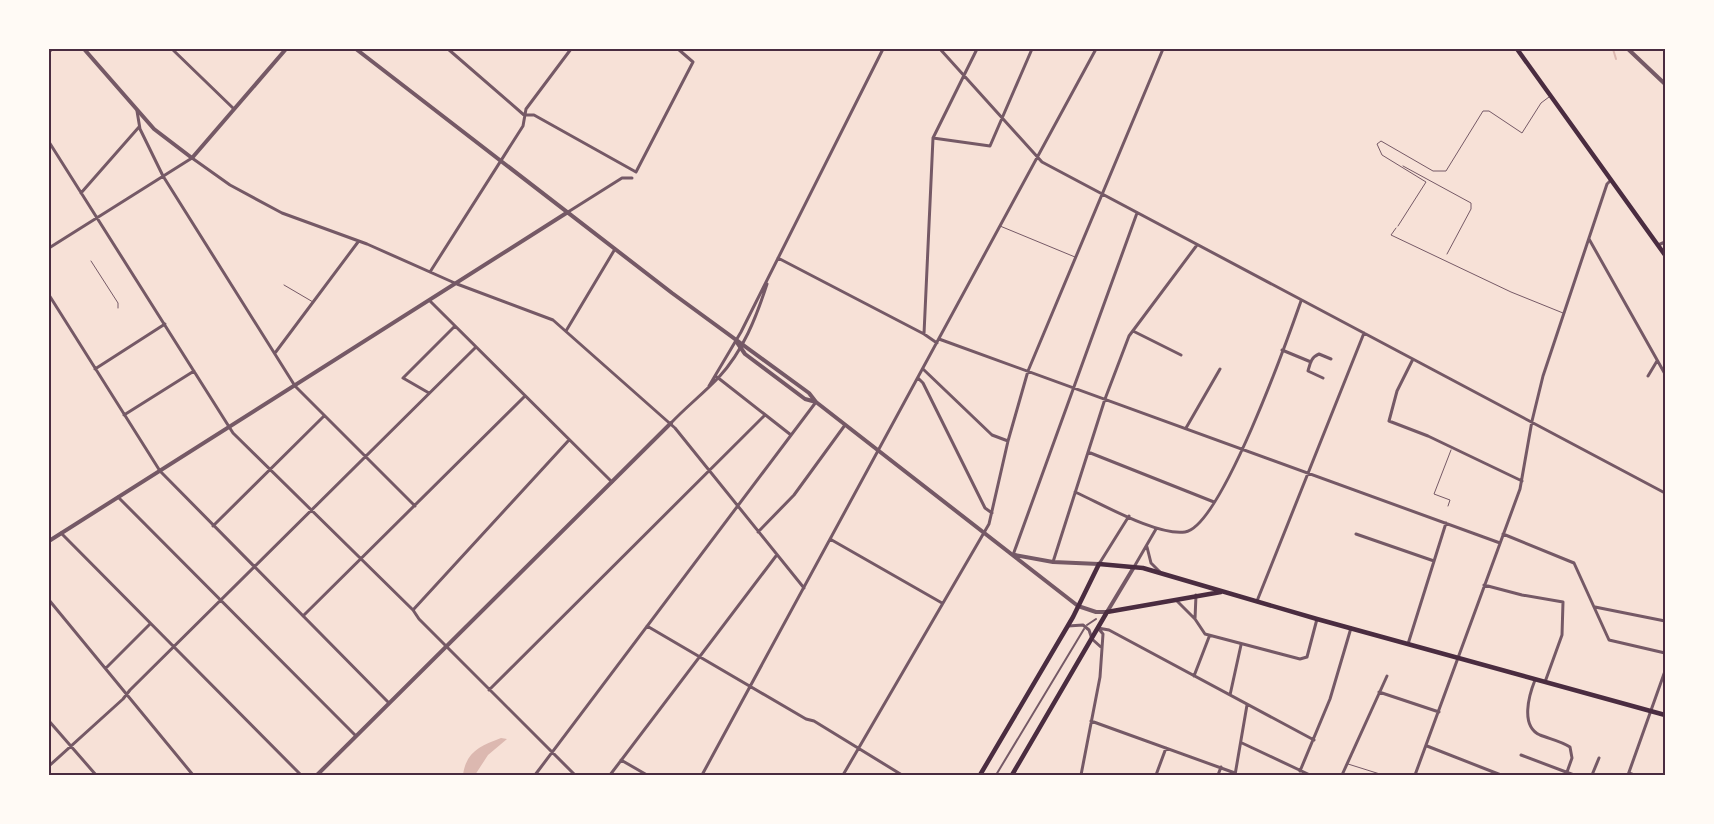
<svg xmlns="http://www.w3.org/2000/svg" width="1714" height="824" viewBox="0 0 1714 824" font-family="'Golos Text',sans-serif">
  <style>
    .water { fill: #dcb8b0 }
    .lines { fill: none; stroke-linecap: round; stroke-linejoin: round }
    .stream { stroke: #dcb8b0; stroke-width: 2 }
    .service { stroke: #755966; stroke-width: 1 }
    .pedestrian { stroke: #755966; stroke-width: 2 }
    .minor { stroke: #755966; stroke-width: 3 }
    .tertiary { stroke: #755966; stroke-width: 4 }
    .secondary { stroke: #4a2c40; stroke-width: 4.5 }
    .primary { stroke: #4a2c40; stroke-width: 4.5 }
    .neatline { fill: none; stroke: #4a2c40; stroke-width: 2 }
  </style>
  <rect width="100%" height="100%" fill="#f7e1d7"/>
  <path class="water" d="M501 738 507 739 488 755 475 775H463C466 752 480 746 501 738Z"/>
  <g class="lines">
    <path class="stream" d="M1613 49 1616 59"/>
    <path class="service" d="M1403 166 1471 203V209L1447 254
      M1000 226 1075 257
      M1398 226 1426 182 1382 155 1377 144 1381 141 1433 171H1446L1483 111H1489L1522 133 1541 103 1549 97
      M1396 228 1391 235 1511 292 1563 313
      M91 261 118 303V308
      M284 285 313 302
      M1448 506 1450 500 1434 494 1451 450
      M1348 764 1383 775"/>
    <path class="pedestrian" d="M1087 625 1096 619
      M996 775 1084 629"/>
    <path class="minor" d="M172 49 234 109
      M448 49 524 115
      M940 49 1042 162 1665 493
      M49 52 52 49
      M137 111 140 129 163 176 295 386 415 506
      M524 115H534L636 172 693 62 678 49
      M933 138 990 146 1032 49
      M49 142 233 433 413 610 419 619 575 775
      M81 193 139 127
      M568 212 622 178H632
      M1589 239 1665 374
      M1658 245 1665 242
      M49 248 192 158 230 185 282 213 367 244 457 284 553 320 675 428 804 588
      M778 258 924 334 937 343
      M430 272 523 126 526 109 571 49
      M49 295 160 471 389 703
      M430 301 612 482
      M566 331 615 249
      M1133 331 1181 355
      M924 334 933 138 977 49
      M939 339 1500 543
      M1282 350 1311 362
      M275 353 358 242
      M1413 359 1397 391 1389 421 1428 436 1522 481
      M95 369 165 324
      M923 369 992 435 1008 441
      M1648 376 1657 361
      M717 377 791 435
      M918 378 923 383 985 508 992 513
      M1323 378 1308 371C1310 364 1311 357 1319 354L1331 359
      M709 386 741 332 883 49
      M429 393 403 378 455 326
      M124 415 194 371
      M671 423C686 407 704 393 719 377 743 351 756 318 767 284
      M1186 428 1220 369
      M1088 452 1214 502
      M1075 492C1102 504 1157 536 1185 532 1221 527 1288 338 1301 301
      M118 497 356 736
      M213 526 324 416
      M758 532 794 495 845 425
      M61 533 301 775
      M1356 534 1434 561
      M1503 534 1574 563 1609 640 1665 653
      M830 539 942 603
      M1147 547 1151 563 1160 572
      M1013 555 1137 213
      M1053 562 1105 399 1129 336 1197 245
      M1099 564 1129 516
      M1134 567 1156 529
      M1484 585 1522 595 1563 602 1562 635 1545 682
      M1196 595 1195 619 1205 634 1300 659 1307 657 1317 619
      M49 600 193 775
      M1176 600 1195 619
      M1257 601 1364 333
      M1595 607 1665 621
      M413 610 569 440
      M303 616 525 396
      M647 626 806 719 814 721 902 775
      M1068 626 1083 625 1089 630 1092 639 1102 648
      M1098 628 1109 630 1314 740
      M1408 644 1446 523
      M106 668 150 624
      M1194 676 1209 637
      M1535 680C1529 695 1520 726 1540 735 1550 739 1561 741 1570 747L1572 758 1567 772
      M489 690 765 415
      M1379 692 1439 712
      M1230 695 1241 645
      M49 721 96 775
      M1091 721 1235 773
      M1242 743 1310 775
      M1427 746 1501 775
      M1521 755 1574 775
      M621 760 647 775
      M49 766 123 699 130 690 476 347
      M1300 771 1330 699 1351 628
      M1629 773 1634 775
      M535 775 816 402
      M610 775 776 556
      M702 775 1096 49
      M843 775 989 524 1008 441 1028 371 1163 49
      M1081 775 1100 677 1103 634 1098 628
      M1156 775 1166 748
      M1218 775 1221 767
      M1235 775 1247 705
      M1342 775 1387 676
      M1415 775 1520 489 1532 421 1543 376 1607 184 1611 180
      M1592 775 1599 758
      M1628 775 1665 671"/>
    <path class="tertiary" d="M84 49 154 129 192 158 286 49
      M356 49 672 293 809 393 816 402 1078 606 1096 612H1107L1134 567
      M1628 49 1665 84
      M736 341 745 354 805 399 816 402
      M49 541 568 212
      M1015 555 1053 562 1099 564
      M317 775 671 423"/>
    <path class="secondary" d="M1517 49 1665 255"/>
    <path class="primary" d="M980 775 1073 617 1099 564 1143 568 1317 619 1665 715
      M1012 775 1107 612 1221 592"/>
  </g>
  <rect width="1714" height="824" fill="none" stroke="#fffaf5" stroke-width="100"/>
  <rect x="50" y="50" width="1614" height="724" class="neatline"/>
</svg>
